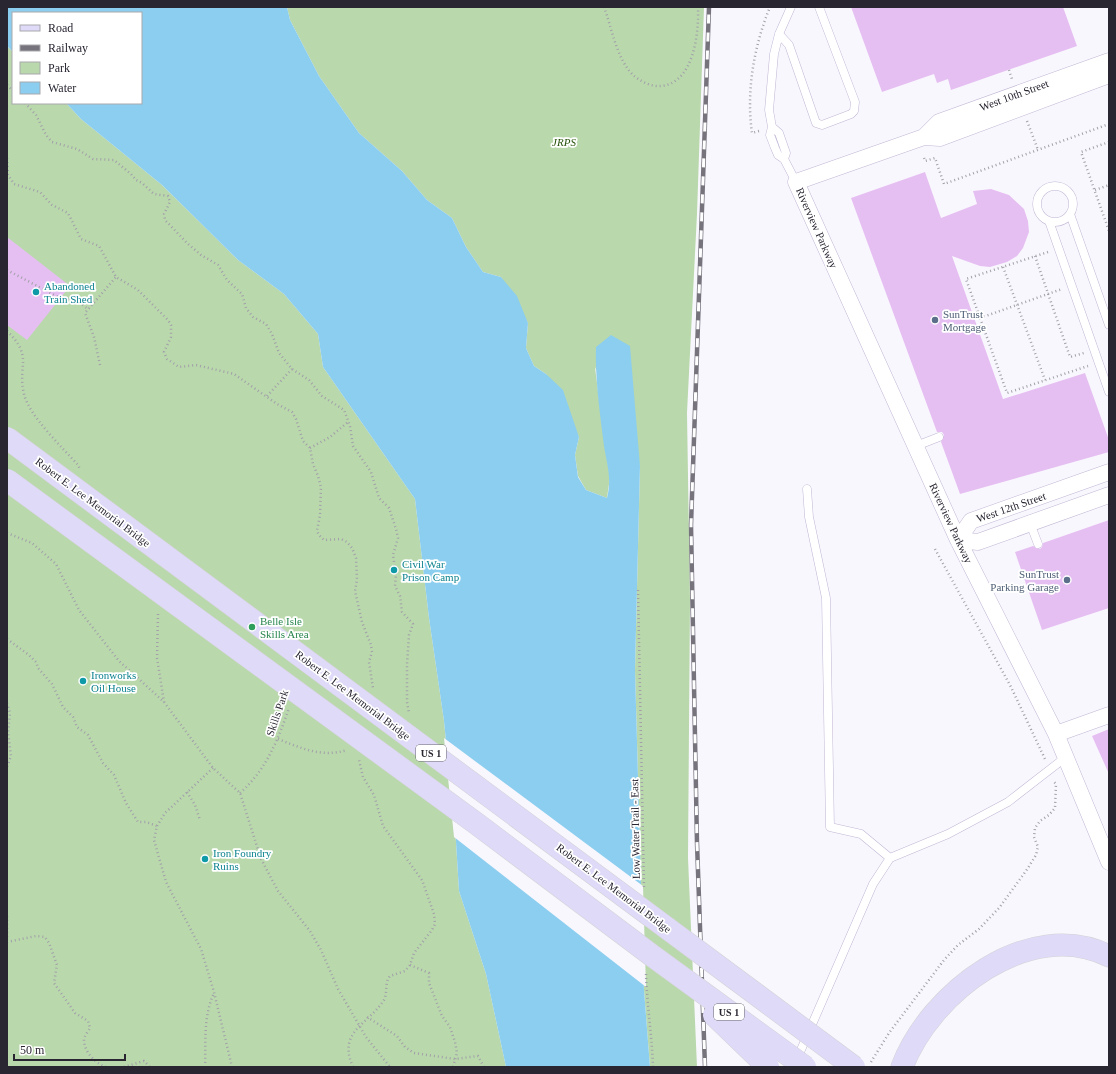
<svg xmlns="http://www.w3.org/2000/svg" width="1116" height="1074" viewBox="0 0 1116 1074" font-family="'Times New Roman',serif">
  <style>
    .green { fill: #b9d8ac }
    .water { fill: #8cceef }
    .pier { fill: #f9f7fe }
    .building { fill: #e6bff2 }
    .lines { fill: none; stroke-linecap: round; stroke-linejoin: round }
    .service-casing { stroke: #c1b7d4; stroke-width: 9 }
    .minor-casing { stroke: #c1b7d4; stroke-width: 17 }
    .primary-casing { stroke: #d4d3d6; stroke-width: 23 }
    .path { stroke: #a2a0a9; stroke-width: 2.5; stroke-dasharray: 1 3; stroke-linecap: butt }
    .service { stroke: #fff; stroke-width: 8 }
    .minor { stroke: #fff; stroke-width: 16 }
    .primary { stroke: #dedaf7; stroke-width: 22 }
    .rail-casing { stroke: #76737d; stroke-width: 4.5 }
    .rail { stroke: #fff; stroke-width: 3; stroke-dasharray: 9; stroke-linecap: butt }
    .primary-bridge-casing { stroke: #d4d3d6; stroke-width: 23; stroke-linecap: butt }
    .primary-bridge { stroke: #dedaf7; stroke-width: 22 }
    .culture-dot { fill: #0f9aa8; stroke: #fff; stroke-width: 1.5 }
    .service-dot { fill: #5c6f8a; stroke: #fff; stroke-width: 1.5 }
    .leisure-dot { fill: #2e9e5b; stroke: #fff; stroke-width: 1.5 }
    .labels { text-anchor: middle; stroke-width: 3.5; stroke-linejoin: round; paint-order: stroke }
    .shield { fill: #fff; stroke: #69666f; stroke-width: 1 }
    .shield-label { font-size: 10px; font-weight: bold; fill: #292531 }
    .street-label { font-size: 11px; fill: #292531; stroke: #fff }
    .park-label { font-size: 11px; font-style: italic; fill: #27530b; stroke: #fff }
    .culture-label { font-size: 11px; fill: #0d838f; stroke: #fff; text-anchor: start }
    .service-label { font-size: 11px; fill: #4e5e75; stroke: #fff; text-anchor: start }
    .leisure-label { font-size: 11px; fill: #27864d; stroke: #fff; text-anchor: start }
  </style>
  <rect width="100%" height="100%" fill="#f9f7fe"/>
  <path class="green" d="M287 7H704L697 214 687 413 690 600 688 858 697 1067H650L644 990 635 670 640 466 595 367 605 448 610 477 607 498 586 490 578 476 575 455 579 437 546 374 534 366 526 348 528 323 501 277 483 272 466 247 452 218 427 200 402 171 359 133 319 76 290 20Z
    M7 46 13 52V103H66L81 119 162 185 238 260 284 294 318 334 323 367 415 499 429 618 444 721 456 842 459 891 486 974 506 1067H7Z"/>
  <path class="water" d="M7 7H287L290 20 319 76 359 133 402 171 427 200 452 218 466 247 483 272 501 277 517 296 528 323 526 348 534 366 546 374 563 390 579 437 575 455 578 477 586 490 607 498C612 478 607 465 604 446 600 413 595 380 596 347L611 335 630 346 640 466 635 670 644 990 650 1067H506L486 974 459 891 456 842 444 721 429 618 415 499 323 367 318 334 284 294 238 260 162 185 81 119 66 103H141V13H13V52L7 46Z"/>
  <path class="pier" d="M444 738 643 886 646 987 454 837Z"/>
  <path class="building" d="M851 7H1063L1077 46 951 90 948 79 937 83 934 74 882 92Z
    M925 172 941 218 977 204 973 191 991 189 1009 195 1024 209 1028 221 1029 232 1023 248 1017 256 1007 262 990 267 980 266 952 256 1003 399 1085 373 1109 440V452L960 494 941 442 944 435 942 432H937L851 198Z
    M7 237 70 286 27 340 7 325Z
    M1109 520V608L1042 630 1015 552 1033 546 1040 549 1042 547 1043 543Z
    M1109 729V774L1092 736Z"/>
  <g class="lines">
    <g class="service-casing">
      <path id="service" d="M791 7 779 34 774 54 769 110 772 127 770 135 775 148 778 155 784 159 796 182
        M779 34 789 45 816 123 822 125 851 114 854 111 855 102 819 7
        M772 127 779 133 786 153 784 159
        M1037 204a18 18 0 1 1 36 0a18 18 0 1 1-36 0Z
        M1070 214 1109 325
        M1049 221 1109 392
        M916 446 939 437
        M807 489 809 517 826 598 830 827 861 834 890 858
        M1030 523 1038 544
        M797 1059 873 884 890 858 948 834 1008 802 1066 757"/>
    </g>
    <g class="minor-casing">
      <path id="minor" d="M1109 75 940 138 924 137 796 182 958 540 1056 734 1109 862
        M924 137 939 122 1109 61
        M1109 472 971 521 958 540 978 542 1109 495
        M1056 734 1109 715"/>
    </g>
    <g class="primary-casing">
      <path id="primary" d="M902 1067C930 993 1029 916 1109 956"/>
    </g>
    <path class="path" d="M604 7C612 28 616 58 633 75 640 81 651 87 661 86 694 83 699 33 698 7
      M1009 70 1012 79
      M7 85 13 91
      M25 103 36 115 46 135 52 142 77 149 93 159 114 160 131 174 136 180 142 183 154 194 168 196 170 202 164 214 165 220 187 243 201 255 218 265 227 280 242 294 246 308 253 317 266 324 272 334 279 353 292 369 309 380 322 396 344 410 350 426 353 446 371 472 379 498 389 508 396 529 398 538 393 555 396 575 395 586 400 596 402 612 413 624 409 635 407 664V702L409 713
      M1027 121 1038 150
      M759 131 752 133C746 91 754 46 770 7
      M1109 142 1081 152 1109 231
      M7 158 8 175 14 184 40 192 52 205 68 213 81 239 99 246 116 277 138 290 168 320 171 325V337L164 352 167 359 179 367 196 365 234 374 277 404 292 412 296 419 303 441 310 448 313 464 318 476 321 487 320 515 317 531 319 535 324 540 341 539 347 542 352 548 356 558 357 580 355 591 362 622 371 645 372 652 369 662 373 688
      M924 158 925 161 935 158 944 184 1109 124
      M1095 190 1109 185
      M1048 252 966 279 1007 393 1088 366
      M1035 256 1070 357 1084 353
      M1003 267 1045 380
      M7 270 60 298 76 300 88 309
      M980 318 1062 289
      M7 331C34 357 17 365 24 394 29 416 63 448 78 465L80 469
      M100 365 94 337 85 313 116 277
      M267 396 292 369
      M310 448 330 437 348 422
      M7 533 32 543 56 564 79 610 119 661 164 702 213 768 240 793 261 859 278 891 310 931 321 950 338 989 366 1037 390 1067
      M935 549 1011 687 1045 759
      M638 590 644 889
      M158 614 157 658 164 702
      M7 639 29 655 36 662 38 668 52 684 63 707 73 717 77 727 88 735 103 763 114 775 126 803 138 822H146L157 826
      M7 703 10 713 8 732 11 756 7 767
      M278 739C301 748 322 758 347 750
      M213 768 165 813 157 826 154 840 166 882 201 949 214 992 232 1067
      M187 792 195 805 200 820
      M240 793C266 770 278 740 289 708
      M7 916V940
      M7 942 36 936 45 937 49 943 57 965 54 983 75 1013 88 1021 90 1028C88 1032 84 1036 84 1040 84 1052 96 1064 106 1067
      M410 965 429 973V983L442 1016 450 1027 455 1042 457 1053 453 1067
      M646 974C647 1005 652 1036 653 1067
      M367 1017 397 1036 405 1047 414 1053 455 1059 478 1056 484 1067
      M871 1062 889 1033 944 960 958 945 979 929 999 908 1026 871 1036 855 1038 847 1034 837 1035 828 1040 821 1049 815 1055 808 1056 784 1053 781
      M124 1067 144 1061 150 1067
      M205 1067C206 1041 203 1017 214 993
      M353 1067C337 1031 368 1025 384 1000 388 992 384 984 390 976L405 971 410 965 414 953 432 930 435 924 434 914 422 880 383 826 374 795 363 777 359 760"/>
    <use href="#service" class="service"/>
    <use href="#minor" class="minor"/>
    <use href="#primary" class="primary"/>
    <g class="rail-casing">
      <path id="rail" d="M705 1067 697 843 691 525 709 7"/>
    </g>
    <use href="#rail" class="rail"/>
    <g class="primary-bridge-casing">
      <path id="primary-bridge" d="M7 438 854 1067
        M7 480 477 824 654 957 805 1067
        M714 1015 768 1067"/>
    </g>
    <use href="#primary-bridge" class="primary-bridge"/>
  </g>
  <g class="culture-dot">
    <circle cx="36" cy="292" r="4"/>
    <circle cx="394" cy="570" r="4"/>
    <circle cx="83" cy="681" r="4"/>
    <circle cx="205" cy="859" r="4"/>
  </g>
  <g class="service-dot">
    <circle cx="935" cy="320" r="4"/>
    <circle cx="1067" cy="580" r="4"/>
  </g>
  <circle class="leisure-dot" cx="252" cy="627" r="4"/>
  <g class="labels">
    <g class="shield">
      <rect x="416" y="745" width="30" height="16" rx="3"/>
      <rect x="714" y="1004" width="30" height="16" rx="3"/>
    </g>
    <g class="shield-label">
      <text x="431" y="757">US 1</text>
      <text x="729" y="1016">US 1</text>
    </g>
    <g class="street-label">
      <text transform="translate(1014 95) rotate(-20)" y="4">West 10th Street</text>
      <text transform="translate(817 228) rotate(66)" y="4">Riverview Parkway</text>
      <text transform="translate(93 502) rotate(37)" y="4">Robert E. Lee Memorial Bridge</text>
      <text transform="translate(1011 507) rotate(-19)" y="4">West 12th Street</text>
      <text transform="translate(951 523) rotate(65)" y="4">Riverview Parkway</text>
      <text transform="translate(353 695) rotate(37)" y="4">Robert E. Lee Memorial Bridge</text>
      <text transform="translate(277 713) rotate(-71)" y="4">Skills Park</text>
      <text transform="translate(635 829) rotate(-91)" y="4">Low Water Trail - East</text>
      <text transform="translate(614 888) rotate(37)" y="4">Robert E. Lee Memorial Bridge</text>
    </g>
    <g class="park-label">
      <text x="564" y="146">JRPS</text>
    </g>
    <g class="culture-label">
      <text x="44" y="290">Abandoned<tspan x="44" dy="13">Train Shed</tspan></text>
      <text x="402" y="568">Civil War<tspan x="402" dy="13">Prison Camp</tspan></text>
      <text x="91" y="679">Ironworks<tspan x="91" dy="13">Oil House</tspan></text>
      <text x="213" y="857">Iron Foundry<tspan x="213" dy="13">Ruins</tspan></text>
    </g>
    <g class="service-label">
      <text x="943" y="318">SunTrust<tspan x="943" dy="13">Mortgage</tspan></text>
      <text x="1059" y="578" text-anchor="end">SunTrust<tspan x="1059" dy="13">Parking Garage</tspan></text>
    </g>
    <g class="leisure-label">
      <text x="260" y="625">Belle Isle<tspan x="260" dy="13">Skills Area</tspan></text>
    </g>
  </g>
  <rect width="1116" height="1074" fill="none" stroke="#292531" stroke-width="16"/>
  <rect x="12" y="12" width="130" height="92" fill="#ffffff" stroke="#a9a8ad"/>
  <rect x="20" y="25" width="20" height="6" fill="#dedaf7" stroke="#a9a8ad"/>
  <text x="48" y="32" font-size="12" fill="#292531">Road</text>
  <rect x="20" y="45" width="20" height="6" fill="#76737d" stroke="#a9a8ad"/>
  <text x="48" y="52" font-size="12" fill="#292531">Railway</text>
  <rect x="20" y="62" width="20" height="12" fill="#b9d8ac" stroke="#a9a8ad"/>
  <text x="48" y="72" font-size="12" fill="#292531">Park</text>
  <rect x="20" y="82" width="20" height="12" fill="#8cceef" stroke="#a9a8ad"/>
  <text x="48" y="92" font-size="12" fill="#292531">Water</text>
  <path d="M14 1054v6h111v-6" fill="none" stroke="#292531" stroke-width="2"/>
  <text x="20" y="1054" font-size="12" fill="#292531" stroke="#ffffff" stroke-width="3" paint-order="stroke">50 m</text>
</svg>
